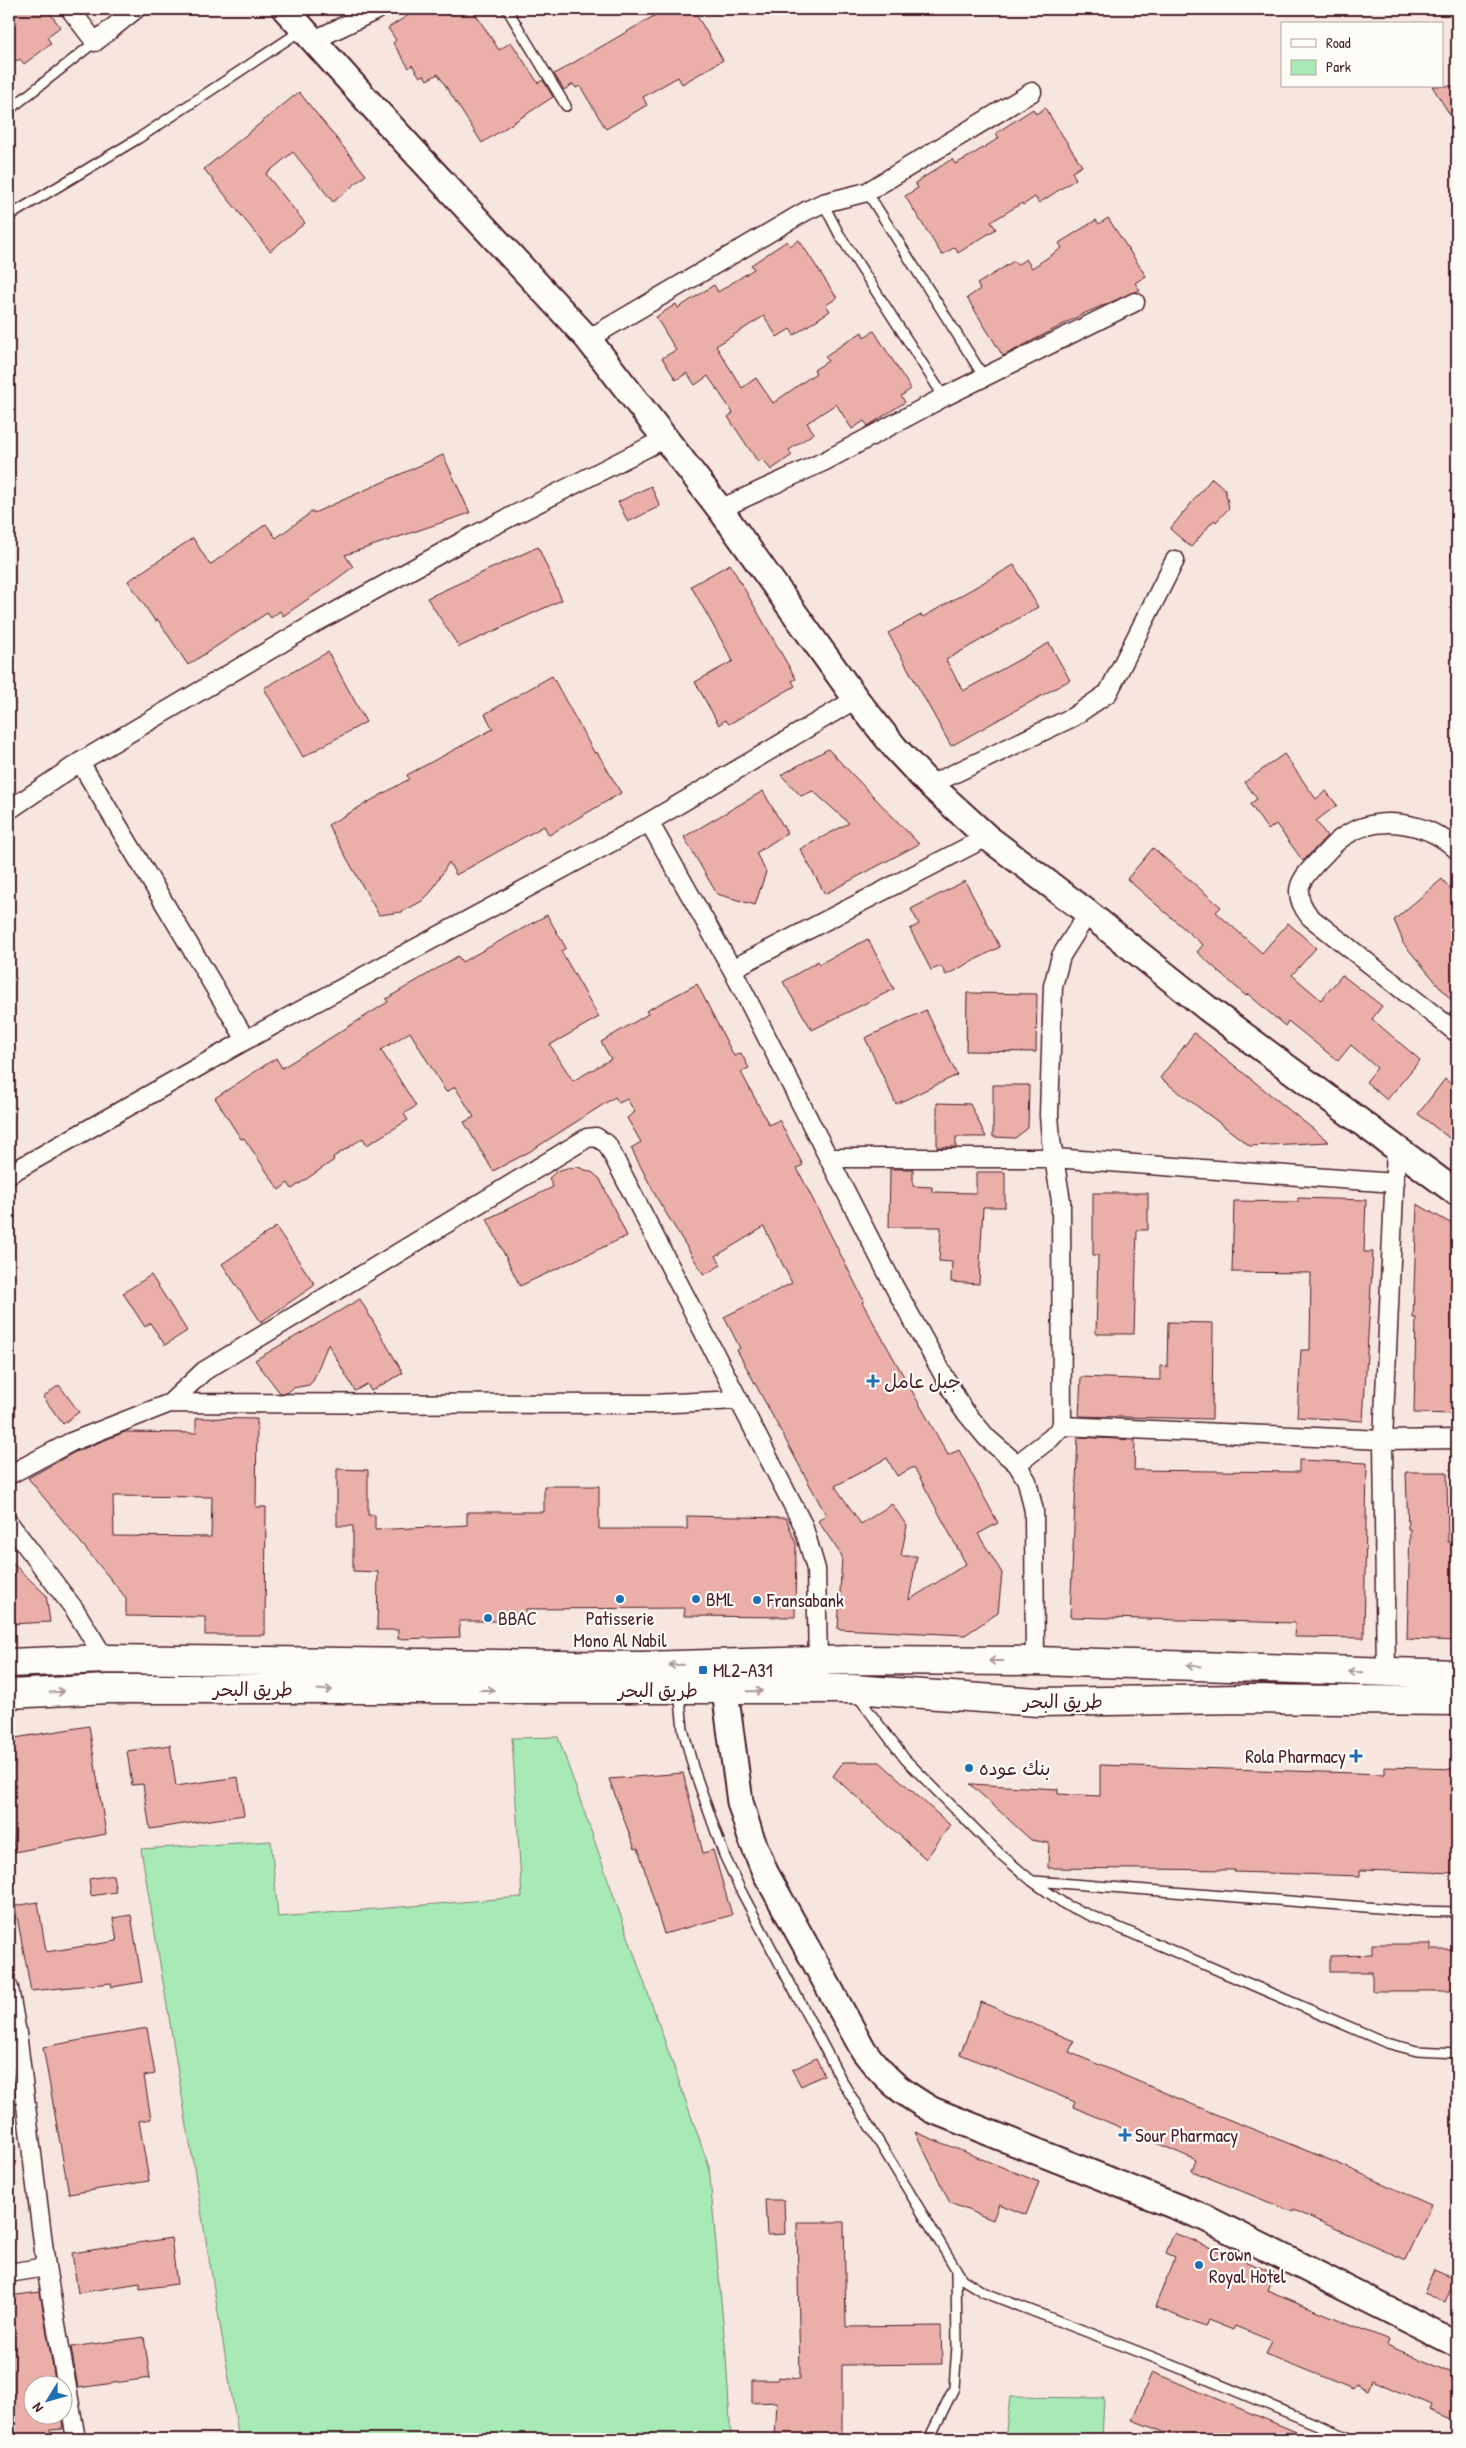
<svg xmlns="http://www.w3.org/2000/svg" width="1466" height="2448" viewBox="0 0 1466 2448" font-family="'Patrick Hand','Playpen Sans Arabic',sans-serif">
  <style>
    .green { fill: #a7eab5; stroke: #788470 }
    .building { fill: #eaafa8; stroke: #4a1f2b; fill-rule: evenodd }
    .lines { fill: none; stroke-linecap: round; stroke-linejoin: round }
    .lane-casing { stroke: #4a1f2b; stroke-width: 12 }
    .street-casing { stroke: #4a1f2b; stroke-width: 21 }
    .secondary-casing { stroke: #4a1f2b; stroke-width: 29 }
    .highway-casing { stroke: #4a1f2b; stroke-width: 31 }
    .lane { stroke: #fdfcf7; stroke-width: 9 }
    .street { stroke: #fdfcf7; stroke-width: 18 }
    .secondary { stroke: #fdfcf7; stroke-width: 25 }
    .highway { stroke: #fdfcf7; stroke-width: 28 }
    .oneway { stroke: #ac999b }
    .poi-dot { fill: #1f6fb2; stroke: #fdfcf7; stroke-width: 2 }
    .labels { text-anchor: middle; stroke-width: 4.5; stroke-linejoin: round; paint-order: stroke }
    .poi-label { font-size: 19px; fill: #4a1f2b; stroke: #fdfcf7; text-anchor: start }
    .street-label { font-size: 19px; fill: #4a1f2b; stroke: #fdfcf7 }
  </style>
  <rect width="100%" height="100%" fill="#f7e5df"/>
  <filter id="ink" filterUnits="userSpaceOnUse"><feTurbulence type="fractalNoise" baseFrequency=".02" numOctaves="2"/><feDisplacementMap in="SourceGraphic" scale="10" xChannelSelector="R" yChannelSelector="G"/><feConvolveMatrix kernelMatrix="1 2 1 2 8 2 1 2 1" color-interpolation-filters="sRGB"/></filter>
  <g filter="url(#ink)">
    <path class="green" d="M558 1737 709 2167 726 2356 731 2439H239L141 1849 271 1841 278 1917 522 1897 512 1738Z
      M1010 2397 1104 2398 1102 2439H1005Z"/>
    <path class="building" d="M9 9H47L60 27 47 37 51 44 24 64 20 59 16 61 9 51Z
      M418 9H472L499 50 511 42 538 83 543 80 553 97 482 143 438 74 427 80 424 75 420 77 412 65 409 68 393 43 396 40 388 28Z
      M666 9H693L723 60 682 84 678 77 643 97 647 105 606 129 580 86 576 88 573 84 564 90 554 74Z
      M1432 86H1457V126Z
      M299 92 366 175 333 202 293 152 266 174 305 223 270 251 204 169Z
      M1045 108 1082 166 1072 172 1076 179 1039 203 1035 197 1023 205 1022 203 991 222 996 229 958 253 955 247 942 255 905 196 918 188 915 183 952 159 955 164 965 159 999 138 996 133 1033 109 1036 114Z
      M1108 218 1146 276 1135 283 1140 290 1085 313 1003 356 967 298 980 289 977 284 1014 261 1017 265 1026 259 1032 268 1062 248 1059 243 1096 220 1099 224Z
      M799 240 837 298 826 305 830 311 794 335 790 329 777 337 764 316 716 346 742 388 756 378 773 403 816 373 814 370 828 361 825 356 862 332 864 337 874 331 911 389 901 396 905 402 868 426 864 421 852 429 836 404 807 423 814 433 789 450 792 455 771 470 763 459 758 462 728 417 733 413 708 376 695 385 687 373 676 380 662 358 676 350 656 317 676 304 678 308 714 285 718 292 754 269 751 265 787 241 790 246Z
      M443 455 470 513 345 555 353 567 323 589 283 616 280 611 271 618 267 613 188 665 158 620 155 621 128 581 193 538 210 565 266 524 276 538 313 511 314 513Z
      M1212 478 1225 489 1229 508 1216 522 1214 520 1191 547 1170 529Z
      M651 486 660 506 628 522 618 502Z
      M538 547 562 600 459 647 427 598Z
      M730 564 796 679 792 681 795 686 729 724 725 720 719 725 695 682 733 661 691 586Z
      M1014 565 1038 607 946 660 963 691 1049 643 1070 680 951 746 888 633 921 615 923 617Z
      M328 652 366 722 303 757 264 688Z
      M552 676 595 754 597 752 621 793 549 835 544 826 456 875 449 862 431 892 422 901 402 912 379 915 328 825 409 779 407 775 493 729 485 714Z
      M828 749 919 844 825 894 800 849 849 823 813 791 801 796 781 775Z
      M1284 754 1316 799 1326 791 1337 805 1316 821 1327 836 1303 861 1276 824 1268 830 1250 804 1257 799 1245 782Z
      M763 791 787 833 756 853 766 872 755 905 717 894 684 837Z
      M1153 848 1221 907 1216 912 1262 953 1288 923 1316 948 1292 975 1321 1000 1342 975 1382 1006 1372 1019 1420 1060 1387 1100 1366 1082 1377 1068 1351 1045 1338 1061 1288 1021 1285 1026 1248 994 1246 996 1197 952 1203 945 1127 879Z
      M1442 879 1457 897V1007L1402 942 1403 941 1394 920Z
      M965 881 1000 947 946 975 941 966 931 970 910 929 919 924 911 909Z
      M547 915 566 948 561 951 599 1017 550 1045 573 1081 611 1059 601 1042 648 1014 646 1011 697 984 734 1056 741 1053 749 1068 741 1072 769 1125 779 1120 803 1165 797 1168 864 1301 862 1302 948 1455 959 1450 998 1523 978 1534 1002 1573 998 1613 965 1635 838 1629 842 1556 818 1521 826 1515 737 1350 740 1348 724 1317 792 1283 764 1227 716 1256 721 1265 704 1275 658 1200 631 1148 641 1142 627 1118 635 1112 627 1099 619 1103 615 1097 529 1152 493 1171 464 1122 474 1117 455 1087 446 1092 410 1032 381 1050 416 1106 404 1114 408 1120 367 1145 363 1138 332 1158 334 1160 292 1189 288 1183 279 1190 244 1138 241 1139 215 1098 276 1058 282 1068 388 1002 386 999 458 956 462 962ZM887 1458 897 1476 914 1467 966 1564 909 1600 917 1556H901L907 1526 892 1504 861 1524 835 1486Z
      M868 939 894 989 812 1030 783 982 818 961 819 964Z
      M967 993 1037 994 1036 1052 966 1051Z
      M926 1010 957 1075 896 1104 865 1038Z
      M1194 1033 1329 1142 1250 1146 1160 1078Z
      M1445 1079 1457 1089V1144L1418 1114Z
      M993 1085H1029L1028 1128 1015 1138 993 1137Z
      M937 1103 970 1104 986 1137H956V1147H937Z
      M578 1167 593 1173 600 1179 627 1236 520 1286 487 1219 553 1187 549 1178 557 1171 567 1168Z
      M890 1169H913V1186L932 1187V1192L976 1193V1172H1005V1207H983L979 1284 951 1282 952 1262 939 1261 941 1227H889Z
      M1093 1193H1148V1230H1137L1134 1334H1096L1098 1255H1093Z
      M1298 1198 1366 1200 1364 1252H1373L1363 1421 1297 1417 1301 1350H1310L1311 1273 1232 1272 1234 1201 1298 1202Z
      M1417 1204 1457 1227V1414L1414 1413 1416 1318H1413Z
      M276 1227 315 1285 261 1322 222 1264Z
      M151 1275 187 1331 165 1345 150 1323 145 1327 123 1293Z
      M360 1299 403 1373 371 1391 367 1384 355 1391 328 1344 313 1381 309 1385 293 1388 287 1393H280L255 1360Z
      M1168 1322 1213 1323 1212 1419 1079 1416 1081 1377 1160 1380V1366L1167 1367Z
      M59 1385 79 1412 63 1424 43 1397Z
      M196 1418 257 1419 256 1507H266L265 1635H205V1617L126 1616V1598L28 1478 75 1452 125 1432 196 1433ZM113 1496 212 1497 211 1537 114 1536Z
      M1078 1437 1135 1440 1134 1470 1299 1472V1460L1367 1463 1364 1638 1294 1637 1295 1623 1070 1617Z
      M337 1469 368 1470V1515H375V1530L467 1525V1512H544V1486H599V1529H687V1516L786 1518 796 1544 795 1617 684 1616 685 1608 526 1609V1621H459L460 1637 398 1639V1630H377L378 1572 353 1571V1526H337Z
      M1406 1472H1447L1448 1542H1455L1454 1578H1457V1641L1407 1639 1410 1529H1408Z
      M9 1560 46 1595 50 1622 9 1624Z
      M89 1726 106 1834 15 1852 9 1821V1739Z
      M170 1745 176 1786 238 1777 244 1815 150 1829 143 1784 132 1785 127 1751Z
      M843 1762H880L950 1825 926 1859 833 1776Z
      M1100 1765 1385 1774V1767L1457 1769V1873L1360 1870V1876L1234 1872 1235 1870 1048 1868 1049 1843 1031 1840 970 1784 1058 1789V1794L1100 1796Z
      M683 1773 703 1853 713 1850 732 1915 664 1934 638 1848 635 1849 609 1779Z
      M113 1875 116 1892 91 1896 89 1879Z
      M38 1902 46 1952 117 1941 113 1918 131 1915 142 1982 112 1987 111 1983 31 1991 15 1906Z
      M1372 1944H1431V1950H1457V1991H1372V1972H1330V1956L1372 1955Z
      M981 2002 1074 2041 1069 2052 1215 2114 1335 2162 1431 2205 1406 2260 1294 2210 1293 2212 1192 2171 1196 2160 1073 2107 1075 2102 960 2054Z
      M147 2028 155 2074 144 2076 151 2119 139 2121 149 2181 69 2194 43 2047Z
      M816 2058 824 2075 801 2086 792 2070Z
      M915 2132 1039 2182 1026 2215 999 2204 993 2220 950 2203Z
      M765 2200H784L785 2234 767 2235Z
      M797 2222H844L846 2327 941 2326 942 2364 842 2365V2439H775L777 2402 752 2403V2380H777L778 2377 800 2379Z
      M1174 2233 1274 2273 1267 2290 1389 2340 1387 2345 1457 2375V2422L1429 2410 1431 2405 1372 2380 1368 2390 1356 2384 1353 2389 1266 2354 1272 2341 1235 2326 1233 2330 1208 2320 1205 2327 1155 2307 1175 2257 1166 2253Z
      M171 2238 177 2284 140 2289V2283L78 2293 72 2253Z
      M1434 2269 1455 2278 1445 2302 1424 2293Z
      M40 2292 56 2386H32V2416H61L63 2429 50 2430V2434L9 2439V2296Z
      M144 2337 150 2378 78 2388 71 2347Z
      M1152 2372 1313 2439H1182L1132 2420Z"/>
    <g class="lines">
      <g class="lane-casing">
        <path id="lane" d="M507 9 566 106
          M9 110 95 42
          M867 192 984 377
          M823 203 839 234 944 397
          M9 216 139 138 302 30
          M679 1691 683 1729 693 1767 724 1855 740 1889 842 2081 962 2279 983 2292 1155 2358 1352 2439
          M856 1694 905 1759 999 1853 1032 1881 1066 1905 1387 2043 1417 2051 1457 2053
          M1034 1881 1416 1911 1457 1912
          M929 2439 954 2388 957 2346 956 2271"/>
      </g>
      <g class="street-casing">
        <path id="street" d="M70 9 95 42 136 9
          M312 41 379 9
          M588 339 806 211 823 203 867 192 1032 92
          M720 509 825 461 944 397 1135 302
          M80 762 246 1040
          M930 785 1073 717 1108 693 1175 560
          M9 810 80 762 317 622 463 541 664 439
          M649 822 732 969 896 1290 962 1408 987 1438 1017 1464 1027 1481 1034 1511 1035 1661
          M1457 850C1428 822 1378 813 1343 837 1334 843 1328 851 1320 859 1301 879 1289 891 1310 917L1457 1033
          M732 969 987 837
          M830 1158H1054L1395 1183
          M9 1174 246 1040 649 822 856 699
          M170 1403 652 1404 739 1400
          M1062 1426 1061 1201 1051 1140 1049 1115 1053 986 1061 956 1088 913
          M1017 1464 1051 1438 1062 1426 1383 1440 1457 1439
          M9 1475 71 1442 170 1403 204 1371 587 1138 596 1137 607 1144 803 1525 816 1569 818 1660
          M9 1523 75 1610 105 1659
          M1386 1673 1383 1440 1396 1148
          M9 1988 17 2033 46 2267 76 2439
          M9 2273 46 2267"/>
      </g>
      <g class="secondary-casing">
        <path id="secondary" d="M285 9 374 108 588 339 720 509 856 699 896 749 927 782 987 837 1088 913 1207 1008 1457 1193
          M725 1691 740 1802 750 1835 765 1872 864 2051C886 2080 901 2092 932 2110L1205 2218 1457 2344"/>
      </g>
      <g class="highway-casing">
        <path id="highway" d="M9 1663 105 1659 642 1666 852 1660 1035 1661 1457 1674
          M9 1694 108 1689H852L1038 1702 1243 1699 1457 1701"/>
      </g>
      <use href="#lane" class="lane"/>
      <use href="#street" class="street"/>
      <use href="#secondary" class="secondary"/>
      <use href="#highway" class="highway"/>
    </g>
    <defs><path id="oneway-shaft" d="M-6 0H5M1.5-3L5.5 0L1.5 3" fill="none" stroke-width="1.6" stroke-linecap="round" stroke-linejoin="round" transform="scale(1.25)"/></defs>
    <g class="oneway">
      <use href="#oneway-shaft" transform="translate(996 1661) rotate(-180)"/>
      <use href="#oneway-shaft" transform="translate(676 1665) rotate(178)"/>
      <use href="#oneway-shaft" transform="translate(1194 1666) rotate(-178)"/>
      <use href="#oneway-shaft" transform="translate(1356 1672) rotate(-178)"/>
      <use href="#oneway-shaft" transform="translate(325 1690) rotate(1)"/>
      <use href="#oneway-shaft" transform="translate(487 1690)"/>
      <use href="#oneway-shaft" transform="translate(755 1691) rotate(-1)"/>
      <use href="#oneway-shaft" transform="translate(57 1692) rotate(-3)"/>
    </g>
  </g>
  <g class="poi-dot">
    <path d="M870.5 1373.5h5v5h5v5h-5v5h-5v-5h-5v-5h5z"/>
    <circle cx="620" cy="1599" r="5"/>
    <circle cx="696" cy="1599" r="5"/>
    <circle cx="757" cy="1600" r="5"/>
    <circle cx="488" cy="1618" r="5"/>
    <rect x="698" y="1665" width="10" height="10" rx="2.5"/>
    <path d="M1353.5 1748.5h5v5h5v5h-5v5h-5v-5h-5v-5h5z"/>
    <circle cx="969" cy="1768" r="5"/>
    <path d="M1122.5 2127.5h5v5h5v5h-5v5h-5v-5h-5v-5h5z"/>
    <circle cx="1199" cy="2265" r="5"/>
  </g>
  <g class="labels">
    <g class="poi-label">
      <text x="884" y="1388">جبل عامل</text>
      <text x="706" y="1606">BML</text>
      <text x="767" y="1607">Fransabank</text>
      <text x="498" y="1625">BBAC</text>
      <text x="620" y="1625" text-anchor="middle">Patisserie<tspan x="620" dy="22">Mono Al Nabil</tspan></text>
      <text x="713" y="1677">ML2-A31</text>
      <text x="1346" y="1763" text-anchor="end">Rola Pharmacy</text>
      <text x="979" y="1775">بنك عوده</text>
      <text x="1135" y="2142">Sour Pharmacy</text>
      <text x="1209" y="2261">Crown<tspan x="1209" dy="22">Royal Hotel</tspan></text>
    </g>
    <g class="street-label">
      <text x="253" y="1696">طريق البحر</text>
      <text x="658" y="1697">طريق البحر</text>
      <text x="1063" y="1708">طريق البحر</text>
    </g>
  </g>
  <rect width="1466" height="2448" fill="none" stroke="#fdfcf7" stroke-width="30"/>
  <rect x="15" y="15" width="1436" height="2418" fill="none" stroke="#4a1f2b" stroke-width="2" filter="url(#ink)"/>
  <rect x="1281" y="22" width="162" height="65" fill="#fdfcf7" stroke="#b5a4a5"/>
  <rect x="1291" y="39" width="25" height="8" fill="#fdfcf7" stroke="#b5a4a5"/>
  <text x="1326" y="48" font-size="15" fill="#4a1f2b">Road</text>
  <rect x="1291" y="60" width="25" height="15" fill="#a7eab5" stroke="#b5a4a5"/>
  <text x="1326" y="72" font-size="15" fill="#4a1f2b">Park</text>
  <g transform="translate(48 2400) rotate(233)"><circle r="24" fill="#fdfcf7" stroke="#b5a4a5"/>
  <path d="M0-4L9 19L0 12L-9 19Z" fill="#1f6fb2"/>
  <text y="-8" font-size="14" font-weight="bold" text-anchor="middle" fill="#4a1f2b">N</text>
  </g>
</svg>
